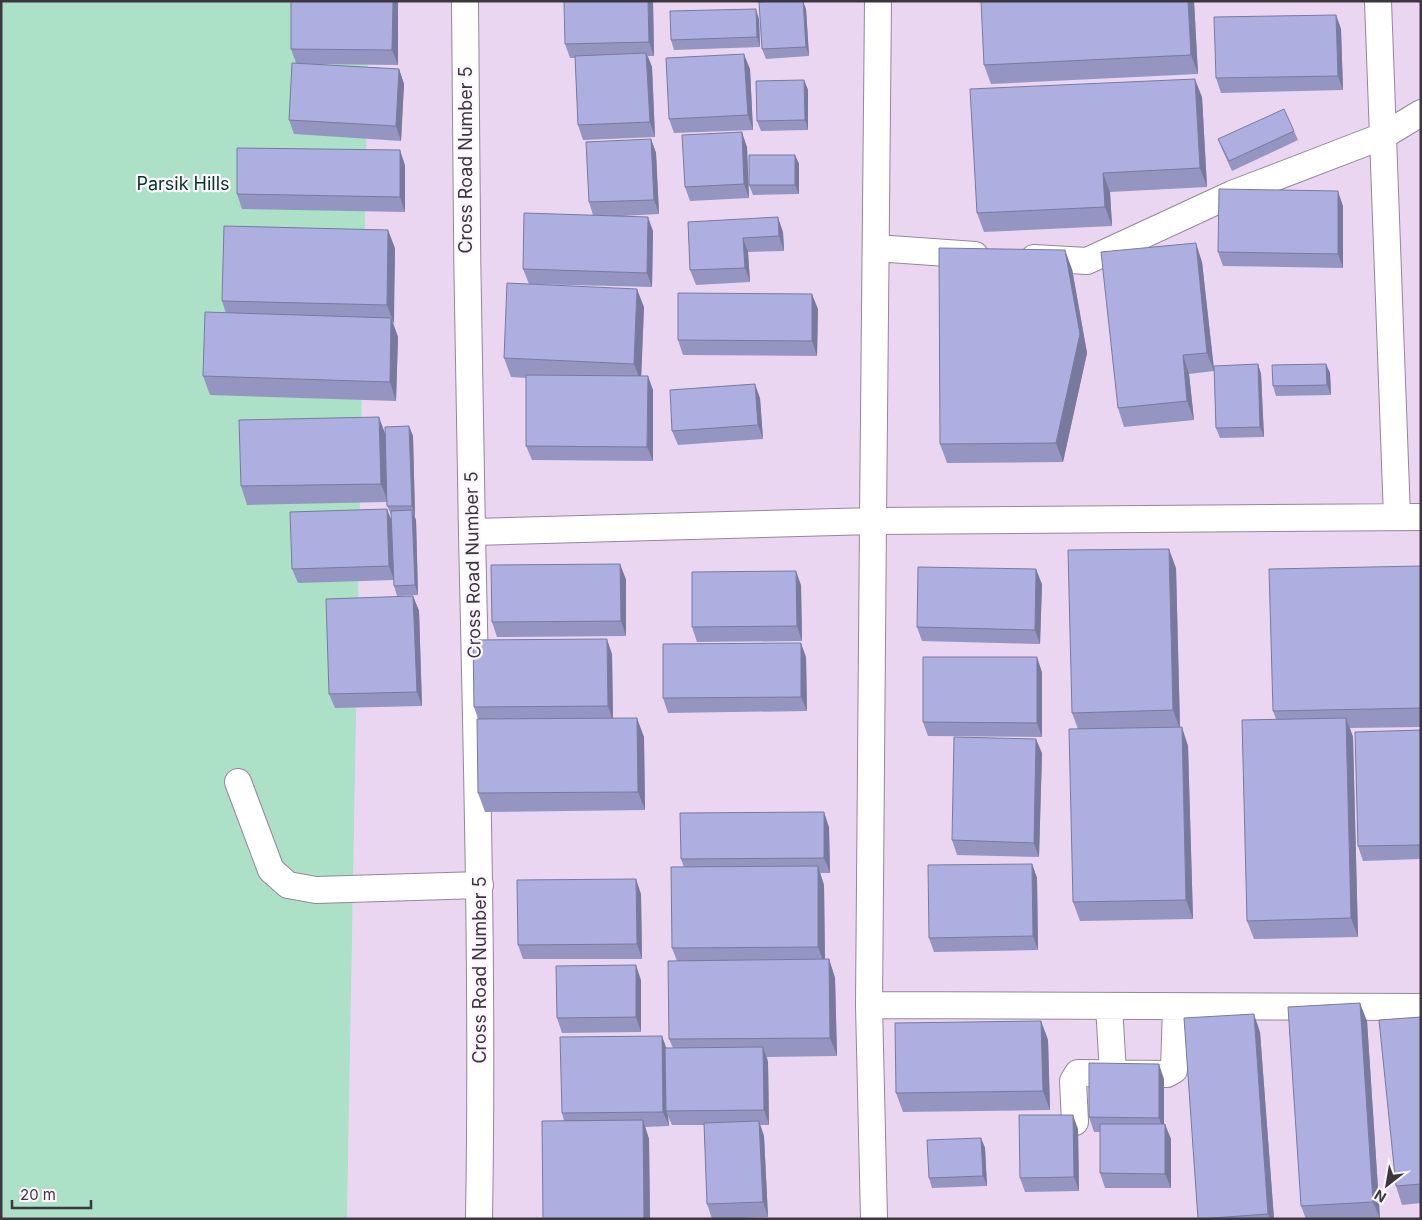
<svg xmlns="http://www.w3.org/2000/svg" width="1422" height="1220" viewBox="0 0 1422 1220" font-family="Inter,sans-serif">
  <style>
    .built { fill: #ebd6f1 }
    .green { fill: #ace0c7 }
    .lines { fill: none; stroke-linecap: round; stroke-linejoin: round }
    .minor-casing { stroke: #958699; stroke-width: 28 }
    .minor { stroke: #fff; stroke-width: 26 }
    .wall { fill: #9496c1 }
    .shaded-wall { fill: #787a9d }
    .building { fill: #acafe0; stroke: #787a9d }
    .labels { text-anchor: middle; stroke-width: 4.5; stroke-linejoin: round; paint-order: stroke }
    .street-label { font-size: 18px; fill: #3c363e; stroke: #fdf6fe }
    .park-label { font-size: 18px; fill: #033523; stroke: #fdf6fe }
  </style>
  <rect width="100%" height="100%" fill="#f5e5fa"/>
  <path class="built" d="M369 1H1421V1219H347Z"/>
  <path class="green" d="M1 1H369L347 1219H1Z"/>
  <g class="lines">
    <g class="minor-casing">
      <path id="minor" d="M465 1C466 179 468 356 472 534 477 762 483 990 479 1219
        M1378 1 1397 517
        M876 248 975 255
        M1034 258 1087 261 1232 194 1383 136 1421 113
        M472 532 873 521 878 1
        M238 782 271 870 288 885 316 890 480 885
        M869 1005 873 521 1421 517
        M1109 1006 1113 1073
        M1075 1122 1073 1081 1078 1073 1167 1074 1174 1070 1176 1007
        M874 1219 869 1005 1421 1007"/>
    </g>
    <use href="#minor" class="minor"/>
  </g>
  <path class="wall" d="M291 1H398V65L311 64 399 69 404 84 401 141 294 134 289 120 296 63 291 49Z
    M653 1 654 56H648L652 67 655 137 583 140 578 125 575 58H570L565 44Z
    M1194 1 1198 74 991 84 984 65Z
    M1225 1H1296L1225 2Z
    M806 9 809 56 766 59 762 49Z
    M1336 15 1341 29 1343 90 1221 93 1216 78Z
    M759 19 760 47 674 50 671 40Z
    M750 69 753 130 674 133 669 119Z
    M804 80 808 90V130L761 131 757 121Z
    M1202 97 1207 187 1110 192 1112 226 984 232 977 213Z
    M1294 131 1298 140 1232 171 1222 149 1218 139Z
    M651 139 656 153 659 214 622 216 653 231 652 287 529 284 523 269 593 215 589 202Z
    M747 147 749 198 690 201 685 187Z
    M795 155 799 164V194L753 195 749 185Z
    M405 165V212L242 209 237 194Z
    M1343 206V268L1223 266 1218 252Z
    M688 222 783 232 784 251 748 252 750 282 696 285 690 270Z
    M395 248 393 323 398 337 396 401 210 395 203 376 226 313 222 301Z
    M1202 262 1214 368 1258 364 1261 374 1264 437 1220 438 1216 428 1214 371 1189 374 1194 420 1124 427 1118 408Z
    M1072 269 1087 353 1063 462 947 463 940 444Z
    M644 307 641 376 653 390V461L532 460 526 446V378L511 377 504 358Z
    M818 309 817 356 683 355 678 340Z
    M1326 364 1330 373 1331 395 1276 396 1273 386Z
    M760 398 763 439 678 445 672 431Z
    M409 426 413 436 415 516H414L416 520 418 595 397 596 394 586V580L298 583 292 569 392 521V516L387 506V502L247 505 241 486 385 433Z
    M1421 566V727L1350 728 1353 737 1358 937 1254 939 1247 921 1276 719 1273 711Z
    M1176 568 1180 727 1188 746 1193 919 1080 921 1073 902 1078 729 1072 713Z
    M626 579V636L497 637 492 622Z
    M1042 584 1040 644 922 641 917 627Z
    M801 585 802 641 697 642 692 627Z
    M413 596 419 611 422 706 335 708 329 694Z
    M612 654 613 718 644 737 645 810 485 812 478 793V719L474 707Z
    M806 657 807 711 668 713 663 698Z
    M1042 672V737L928 736 923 722Z
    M1421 730V859L1363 861 1358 846Z
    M1042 753 1039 857 957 855 952 840Z
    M829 827 830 873H820L824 885 825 960 829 959 835 978 837 1056 767 1057 768 1062 769 1125H760L764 1136 768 1217 712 1219 707 1204 704 1125H672L668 1116 669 1126 645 1127 649 1139 650 1219H543L564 1121 562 1113 662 1036 666 1048H673L669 1039 677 961 672 948 684 867 681 859Z
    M1032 864 1037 878 1038 950 934 952 929 938Z
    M641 894 642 959H523L518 945Z
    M641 980V1032L562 1033 557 1018Z
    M1421 1017V1203L1402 1205 1396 1186Z
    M1041 1021 1048 1040 1050 1110 903 1112 896 1093Z
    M1367 1021 1380 1219H1306L1301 1206Z
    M1260 1032 1274 1219H1198Z
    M1164 1079V1124L1171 1139V1188H1105L1100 1173V1132H1094L1089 1117Z
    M1078 1129 1079 1191 1025 1192 1020 1178Z
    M981 1138 985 1148 987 1186 932 1188 929 1178Z"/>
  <path class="shaded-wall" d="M393 1H398V65L392 50Z
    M648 1H653L654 56 649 42Z
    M803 1 806 9 809 56 806 47Z
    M1188 1H1194L1198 74 1191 55Z
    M756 9 759 19 760 47 757 37Z
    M1336 15 1341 29 1343 90 1338 76Z
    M646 53 652 67 655 137 650 122Z
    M744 54 750 69 753 130 748 115Z
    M399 69 404 84 401 141 396 126Z
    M1195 79 1202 97 1207 187 1200 168Z
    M804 80 808 90V130L805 120Z
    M742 132 747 147 749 198 744 184Z
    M651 139 656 153 659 214 654 200Z
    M400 150 405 165V212L400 197Z
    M795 155 799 164V194L795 185Z
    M1103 173 1110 192 1112 226 1105 207Z
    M1338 191 1343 206V268L1338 254Z
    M648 217 653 231 652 287 647 273Z
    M778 217 783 232 784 251 779 236Z
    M388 230 395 248 394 324 387 305Z
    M743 238 748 252 750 282 745 268Z
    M1196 243 1202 262 1214 371 1207 353Z
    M1065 250 1072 269 1087 353 1063 462 1056 443Z
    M637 289 644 307 641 382 634 364Z
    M812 294 818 309 817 356 812 341Z
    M391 318 398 337 396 401 390 382Z
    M1183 355 1189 374 1194 420 1187 401Z
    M1258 364 1261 374 1264 437 1260 427Z
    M1326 364 1330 373 1331 395 1327 385Z
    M648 376 653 390V461L647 447Z
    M755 384 760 398 763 439 758 425Z
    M379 417 386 436 388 502 381 484Z
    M409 426 413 436 415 516 412 506Z
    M387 509 393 524 394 580 389 566Z
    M412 510 416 520 418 595 415 585Z
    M1169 549 1176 568 1180 729 1173 710Z
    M620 564 626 579V636L621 621Z
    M1036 569 1042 584 1040 644 1035 630Z
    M796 571 801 585 802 641 797 626Z
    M413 596 419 611 422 706 417 692Z
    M607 639 612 654 613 721 608 706Z
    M801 643 806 657 807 711 801 697Z
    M1037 657 1042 672V737L1037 723Z
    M637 718 644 737 645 810 638 792Z
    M1346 718 1353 737 1358 937 1351 918Z
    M1182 727 1188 746 1193 919 1186 900Z
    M1036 739 1042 753 1039 857 1034 843Z
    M824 812 829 827 830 873 824 858Z
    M1032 864 1037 878 1038 950 1033 936Z
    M818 866 824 885 825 966 818 947Z
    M636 879 641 894 642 959 637 944Z
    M829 959 835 978 837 1056 830 1038Z
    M636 965 641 980V1032L636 1017Z
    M1360 1003 1367 1021 1380 1219 1373 1202Z
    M1254 1014 1260 1032 1274 1219H1270L1268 1214Z
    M1041 1021 1048 1040 1050 1110 1043 1091Z
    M662 1036 667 1050 666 1111 668 1116 669 1126 663 1112Z
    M763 1047 768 1062 769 1125 764 1110Z
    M1159 1064 1164 1079V1133L1159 1118Z
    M1073 1115 1078 1129 1079 1191 1074 1177Z
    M643 1120 649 1139 650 1219H644Z
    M759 1121 764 1136 768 1217 763 1202Z
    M1165 1124 1171 1139V1188L1165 1174Z
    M981 1138 985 1148 987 1186 983 1176Z"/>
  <path class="building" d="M291 1H393L392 50 291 49Z
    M564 1H648L649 42 565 44Z
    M775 1H803L806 47 762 49 759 2Z
    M981 1H1188L1191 55 984 65Z
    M756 9 757 37 671 40 670 11Z
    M1336 15 1338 76 1216 78 1214 17Z
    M646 53 650 122 578 125 575 56Z
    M744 54 748 115 669 119 666 58Z
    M292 63 399 69 396 126 289 120Z
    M1195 79 1200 168 1103 173 1105 207 977 213 970 89Z
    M804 80 805 120 757 121 756 81Z
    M1284 109 1294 131 1229 161 1218 139Z
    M742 132 744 184 685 187 682 135Z
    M651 139 654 200 589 202 586 142Z
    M237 148 400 150V197L237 194Z
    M749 155H795V185H749Z
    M1219 189 1338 191V254L1218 252Z
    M524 213 648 217 647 273 523 269Z
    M778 217 779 236 743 238 745 268 690 270 688 222Z
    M224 226 388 230 387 305 222 301Z
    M1196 243 1207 353 1183 355 1187 401 1118 408 1101 252Z
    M939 248 1065 250 1080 334 1056 443 940 444Z
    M507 283 637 289 634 364 504 358Z
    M678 293 812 294V341L678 340Z
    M205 312 391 318 390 382 203 376Z
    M1258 364 1260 427 1216 428 1214 366Z
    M1326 364 1327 385 1273 386 1272 365Z
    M526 375 648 376 647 447 526 446Z
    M755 384 758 425 672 431 670 390Z
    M379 417 381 484 241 486 239 420Z
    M409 426 412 506H387L385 427Z
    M387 509 389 566 292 569 290 512Z
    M412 510 415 585 394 586 391 511Z
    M1169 549 1173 710 1072 713 1068 550Z
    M620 564 621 621 492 622 491 565Z
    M1421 566V708L1273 711 1269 569Z
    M918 567 1036 569 1035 630 917 627Z
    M796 571 797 626 692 627V572Z
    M413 596 417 692 329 694 326 599Z
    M607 639 608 706 474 707 473 640Z
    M801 643V697L663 698V644Z
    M923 657H1037V723L923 722Z
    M637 718 638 792 478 793 477 719Z
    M1346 718 1351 918 1247 921 1242 720Z
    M1182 727 1186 900 1073 902 1069 729Z
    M1421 730V845L1358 846 1355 732Z
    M954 737 1036 739 1034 843 952 840Z
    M824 812V858L681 859 680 813Z
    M1032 864 1033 936 929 938 928 865Z
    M818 866V947L672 948 671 867Z
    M636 879 637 944 518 945 517 880Z
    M829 959 830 1038 669 1039 668 961Z
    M636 965V1017L557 1018 556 966Z
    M1360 1003 1373 1202 1301 1206 1288 1007Z
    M1254 1014 1268 1214 1198 1219 1184 1018Z
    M1421 1017V1184L1396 1186 1379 1020Z
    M1041 1021 1043 1091 896 1093 895 1023Z
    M662 1036 663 1112 562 1113 560 1037Z
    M763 1047 764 1110 666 1111 665 1048Z
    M1089 1063 1159 1064V1118L1089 1117Z
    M1019 1115H1073L1074 1177 1020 1178Z
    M643 1120 644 1219H543L542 1121Z
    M759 1121 763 1202 707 1204 704 1123Z
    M1100 1124H1165V1174L1100 1173Z
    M981 1138 983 1176 929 1178 927 1140Z"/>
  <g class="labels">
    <g class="street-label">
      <text transform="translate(466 160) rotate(-90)" y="6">Cross Road Number 5</text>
      <text transform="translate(473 565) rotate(-91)" y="6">Cross Road Number 5</text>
      <text transform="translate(480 970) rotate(-90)" y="6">Cross Road Number 5</text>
    </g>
    <g class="park-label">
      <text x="183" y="190">Parsik Hills</text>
    </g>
  </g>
  <rect width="1422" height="1220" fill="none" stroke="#3c363e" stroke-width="5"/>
  <g transform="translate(1387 1185) rotate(211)" stroke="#fdf6fe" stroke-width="4" paint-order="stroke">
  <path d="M0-4L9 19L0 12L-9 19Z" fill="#3c363e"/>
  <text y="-8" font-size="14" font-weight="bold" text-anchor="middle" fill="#3c363e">N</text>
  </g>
  <path d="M12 1200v8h79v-8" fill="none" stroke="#3c363e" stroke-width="2.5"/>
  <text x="20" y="1200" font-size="15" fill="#3c363e" stroke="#fdf6fe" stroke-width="4" paint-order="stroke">20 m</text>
</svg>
